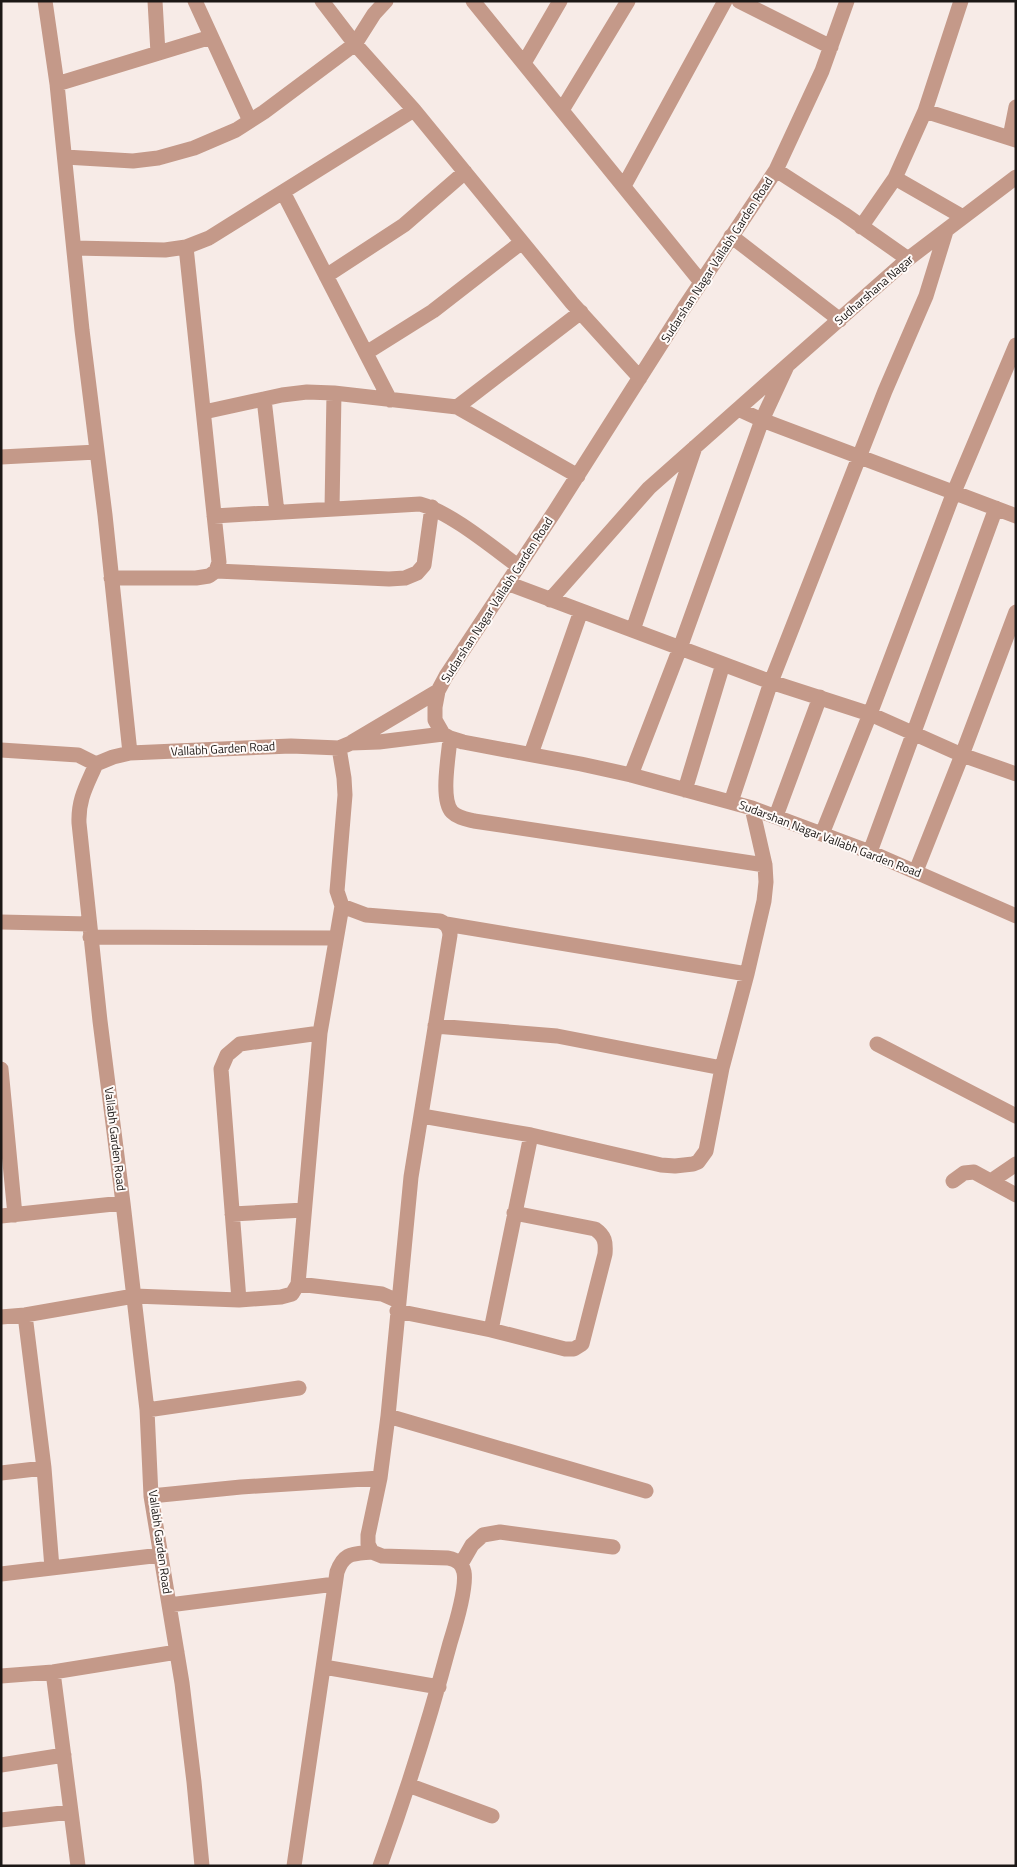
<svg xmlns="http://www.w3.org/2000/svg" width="1017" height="1867" viewBox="0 0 1017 1867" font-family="'Titillium Web',sans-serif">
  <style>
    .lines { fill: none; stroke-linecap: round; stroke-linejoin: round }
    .minor { stroke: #c49989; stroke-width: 15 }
    .labels { text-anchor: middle; stroke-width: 4; stroke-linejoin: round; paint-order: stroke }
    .street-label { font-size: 12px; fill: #1c1816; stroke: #fffaf8 }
  </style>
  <rect width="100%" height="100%" fill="#f7ebe7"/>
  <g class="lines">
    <path class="minor" d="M45 1 57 84 82 330 105 515 130 753
      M155 1 158 53
      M195 1 250 121
      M322 1 355 44 414 110 572 303 640 378
      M473 1 701 282
      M739 1 831 47
      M847 1 822 71 776 170 684 308 555 511 446 676 438 691 435 707V720L443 734 450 738 463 742 581 764 631 775 752 808 870 852 1016 916
      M524 63 560 1
      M57 84 211 37
      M562 110 628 1
      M925 111 1016 140
      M1010 137 1016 107
      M65 157 133 161 158 158 194 148 236 130 264 112 355 44 374 14 386 1
      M776 170 844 214 908 259
      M895 178 963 217
      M624 186 725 1
      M283 192 390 400
      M861 227 895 178 925 111 961 1
      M731 236 840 320
      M74 248 165 250 186 247 209 238 414 110
      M326 276 404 225 465 172
      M366 353 433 311 522 242
      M264 399 277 512
      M457 407 581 312
      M738 409 908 259 1016 177
      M204 412 282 395 307 392 334 393 457 407 578 476
      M1 457 97 452
      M332 509 334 393
      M214 516 420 504C450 512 492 547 518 566
      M216 571 389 579 405 578 417 573 424 565 432 507
      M111 578H196L209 576 216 571 219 562 186 247
      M507 583 771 682 870 714 962 755 1016 774
      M550 600 649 488 738 409 762 420 1016 516
      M633 630 695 447
      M450 738C449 755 440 799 452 812 458 818 466 819 474 821L765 865
      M352 742 438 691
      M339 748 344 778 345 795 337 891 342 906 366 915 440 921C447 924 449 927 450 935L411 1177 388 1416 380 1478 368 1535V1544L372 1552 382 1556 448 1558C457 1560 462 1563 464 1572 467 1588 455 1627 450 1643 430 1718 407 1792 380 1866
      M1 750 78 755 96 764
      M531 754 581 611
      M631 775 680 648 762 420 787 366
      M685 790 723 664
      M731 802 771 682 885 391 926 296 946 231
      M776 816 820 697
      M822 834 870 714 954 492 1016 345
      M870 852 996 508
      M916 871 962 755 1016 612
      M1 922 89 924
      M446 924 747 974
      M90 937 336 938
      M435 1026 557 1036 722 1068
      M877 1044 1016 1116
      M1 1069 15 1215
      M422 1116 531 1135 661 1165 675 1166 693 1164 698 1162 706 1151 722 1068 747 974 764 901 766 882 765 865 752 808
      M953 1181 964 1173 974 1172 1016 1195
      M991 1181 1016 1164
      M232 1214 304 1210
      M1 1216 123 1203
      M298 1284 382 1294 398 1301
      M239 1300 221 1069 227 1055 240 1044 320 1033 342 906
      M397 1311 491 1330 565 1349H574L582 1344 605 1254C606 1242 605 1236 595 1229L514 1213
      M25 1315 44 1468 52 1568
      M1 1317 25 1315 134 1296 239 1300 281 1297 292 1294 298 1284 320 1033
      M491 1330 531 1135
      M147 1410 299 1388
      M388 1416 646 1491
      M1 1473 44 1468
      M151 1496 241 1487 380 1478
      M461 1564 472 1545 483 1535 500 1532 613 1547
      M1 1574 161 1555
      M169 1605 335 1584
      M324 1667 439 1687
      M53 1672 78 1866
      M1 1676 53 1672 177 1652
      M1 1765 64 1755
      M408 1785 492 1816
      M1 1820 71 1812
      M202 1866 194 1782 182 1683 151 1496 147 1410 123 1203 100 1021 79 823C78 799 87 785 96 764L113 757 130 753 291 746 339 748 351 743 379 742 443 734
      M294 1866 337 1572C344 1552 353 1554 372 1552"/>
  </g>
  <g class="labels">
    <g class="street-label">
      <text transform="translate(717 260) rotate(-57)" y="4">Sudarshan Nagar Vallabh Garden Road</text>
      <text transform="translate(874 290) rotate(-41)" y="4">Sudharshana Nagar</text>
      <text transform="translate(497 600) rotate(-57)" y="4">Sudarshan Nagar Vallabh Garden Road</text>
      <text transform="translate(223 749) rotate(-3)" y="4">Vallabh Garden Road</text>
      <text transform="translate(830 839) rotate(21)" y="4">Sudarshan Nagar Vallabh Garden Road</text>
      <text transform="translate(115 1139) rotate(83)" y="4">Vallabh Garden Road</text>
      <text transform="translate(160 1542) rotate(82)" y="4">Vallabh Garden Road</text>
    </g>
  </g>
  <rect width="1017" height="1867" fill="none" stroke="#1c1816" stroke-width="5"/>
</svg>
